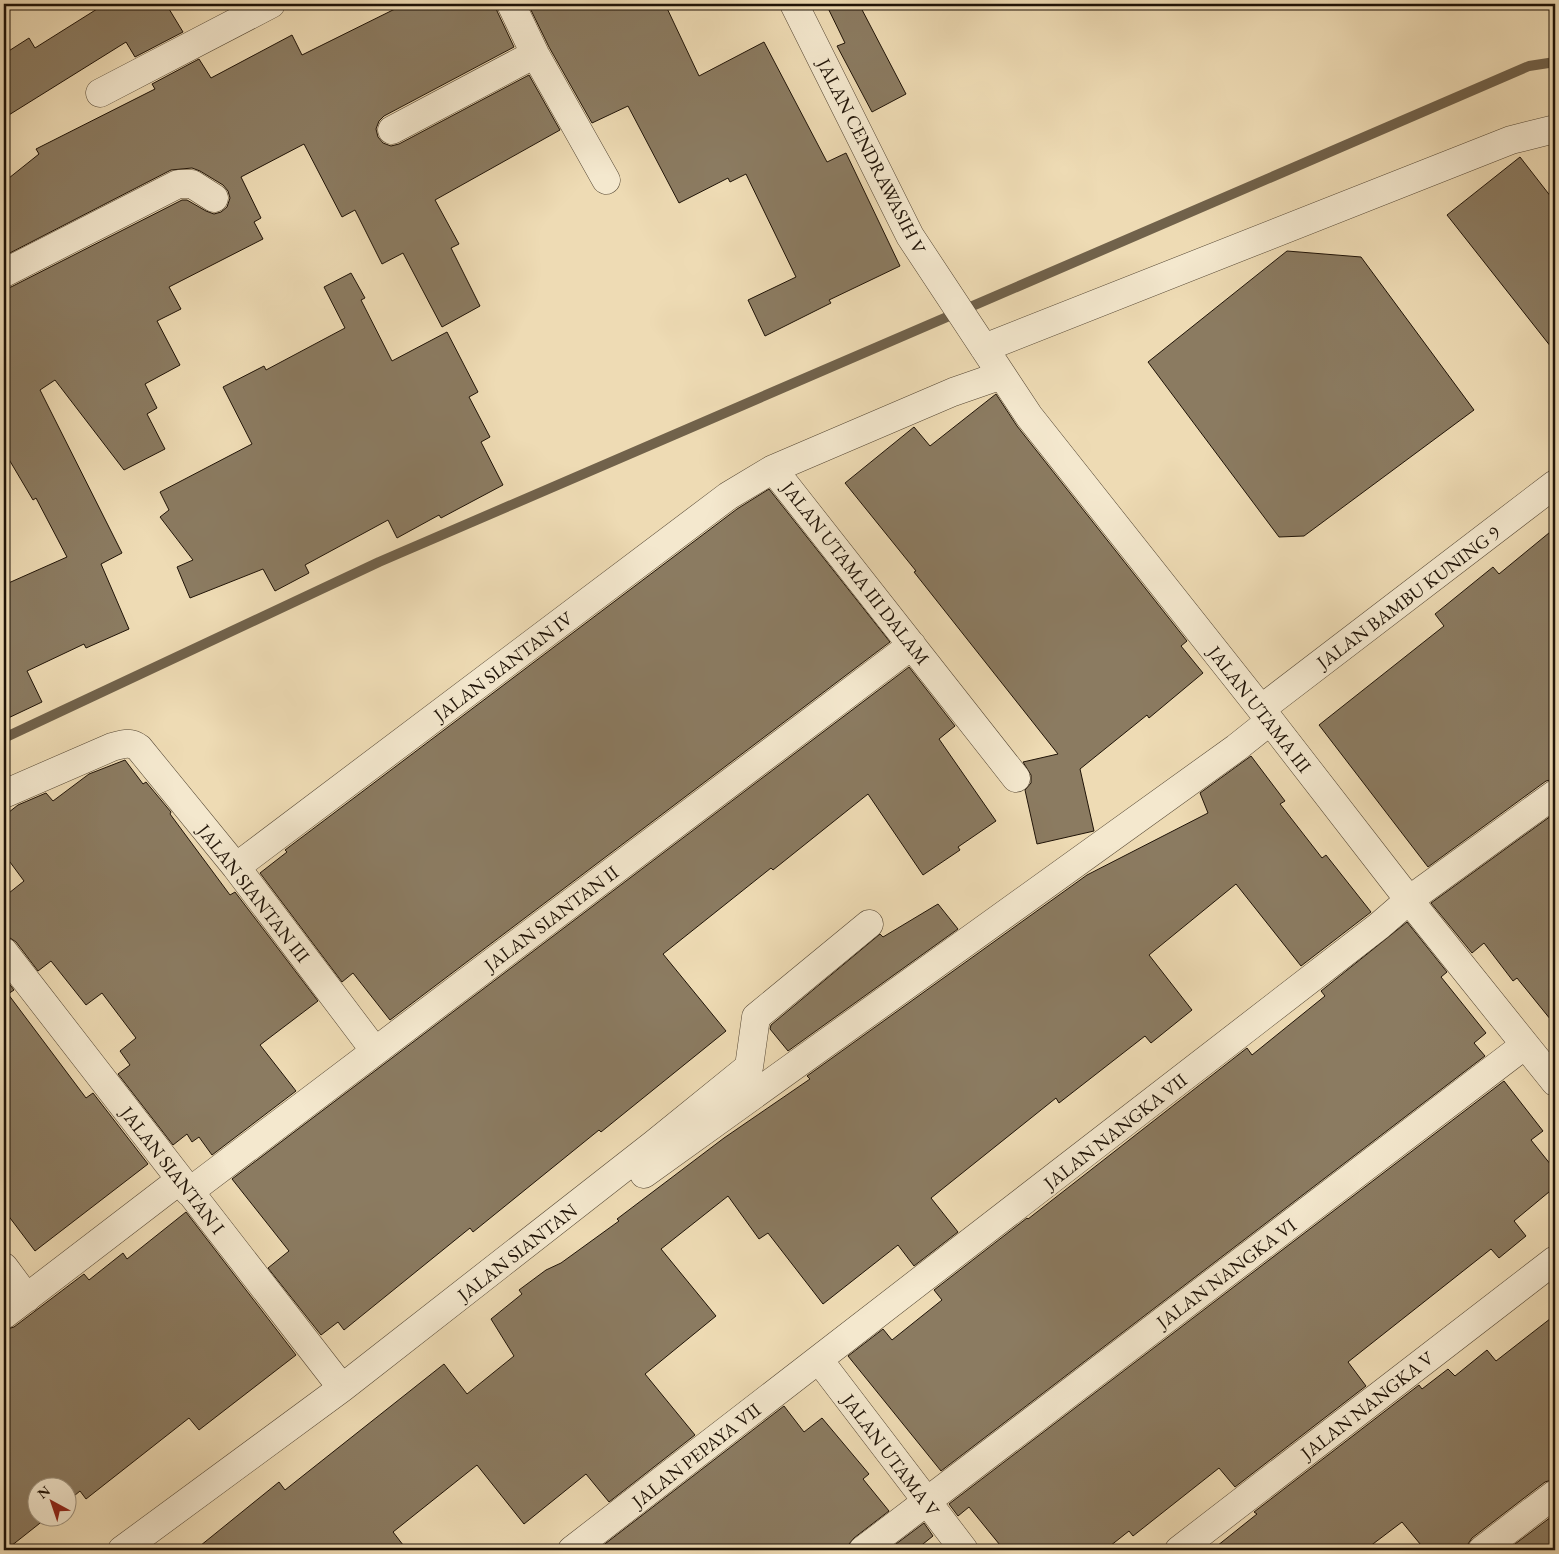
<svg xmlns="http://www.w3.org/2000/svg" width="1559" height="1554" viewBox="0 0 1559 1554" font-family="'EB Garamond',serif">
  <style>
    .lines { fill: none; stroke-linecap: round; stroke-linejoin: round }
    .stream { stroke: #71624b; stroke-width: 10 }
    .building { fill: #8b7b61; stroke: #1f1307 }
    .minor-casing { stroke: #534532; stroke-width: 29 }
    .minor { stroke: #f4e8ce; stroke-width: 28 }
    .labels { text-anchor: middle; stroke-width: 4; stroke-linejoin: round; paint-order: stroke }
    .street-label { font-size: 19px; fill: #1f1307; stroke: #f4e8ce }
  </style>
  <rect width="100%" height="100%" fill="#eedbb4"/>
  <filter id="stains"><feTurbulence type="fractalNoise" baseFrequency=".004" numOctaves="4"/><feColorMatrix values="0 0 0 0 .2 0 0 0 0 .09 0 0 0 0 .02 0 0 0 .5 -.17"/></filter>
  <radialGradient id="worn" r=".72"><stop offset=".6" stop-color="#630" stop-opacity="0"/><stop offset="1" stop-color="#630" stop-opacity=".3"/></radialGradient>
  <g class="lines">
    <path class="stream" d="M4 738 379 562 1529 66 1555 62"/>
  </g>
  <path class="building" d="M105 4H166L183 32 135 57 126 42 4 118V54L29 38 35 48Z
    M405 4H496L497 11 514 47 384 116 379 121 376 129 378 137 383 143 391 146 399 144 529 75 560 130 435 200 459 244 451 248 480 306 442 327 403 253 382 264 355 210 342 217 304 144 241 177 261 218 254 222 263 239 169 287 181 309 157 321 180 365 145 384 157 408 147 414 165 449 124 470 55 380 40 390 122 553 101 564 129 629 86 648 84 644 27 671 42 702 4 720V585L67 557 36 498 33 500 4 451V289L11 287 182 200H187L206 211 214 214 221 212 227 207 230 198 228 191 223 185 200 171 192 168 171 170 4 256V182L39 154 36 149 155 89 152 84 199 59 211 78 292 35 302 55Z
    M528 4H665L699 76 764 42 827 162 846 153 900 266 829 300 831 303 765 336 748 300 796 277 746 174 730 182 728 178 679 203 628 106 592 123 549 47Z
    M826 4H859L906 94 872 112 837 46 845 43Z
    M1520 157 1555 202V352L1447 215Z
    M1287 251 1361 257 1474 410 1304 536 1279 537 1148 362Z
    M351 273 365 298 361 300 392 361 447 332 478 392 469 397 490 437 481 442 503 485 441 518 439 515 397 538 388 520 305 565 309 573 275 591 263 569 190 598 177 567 193 560 160 517 169 510 160 492 252 444 223 387 264 366 266 370 345 328 324 287Z
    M996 394 1017 426 1187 641 1181 646 1203 673 1149 718 1147 715 1080 769 1094 831 1037 844 1025 790 1031 783V775L1023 762 1058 754 914 572 916 571 845 483 914 427 930 446Z
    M769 489 890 642 390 1020 353 973 342 982 260 873 287 852 285 850 737 509Z
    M1555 528V779L1546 781 1428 867 1319 725 1444 626 1435 614 1493 567 1499 574Z
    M909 667 955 726 939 739 996 821 958 847 960 850 923 875 868 794 773 870 771 868 663 954 726 1031 601 1132 599 1130 473 1232 470 1228 344 1330 338 1322 321 1335 268 1268 289 1251 232 1179Z
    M1251 756 1285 801 1280 804 1322 858 1326 855 1371 912 1301 966 1236 884 1149 955 1192 1010 1151 1043 1145 1036 1059 1103 1056 1098 931 1198 958 1232 914 1266 898 1245 823 1304 768 1233 759 1239 728 1196 661 1249 716 1316 645 1374 695 1435 609 1502 586 1474 524 1524 477 1465 393 1532 407 1550H195L279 1482 285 1490 444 1364 467 1394 514 1356 491 1319 522 1294 519 1290 546 1270 561 1263 619 1221 617 1219 724 1138 810 1079 807 1076 1087 875 1208 813 1200 793Z
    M125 760 143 784 146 782 171 812 170 814 230 895 235 892 318 1001 260 1045 296 1091 212 1155 199 1137 192 1142 187 1134 173 1145 118 1074 130 1065 120 1051 136 1038 102 993 86 1005 51 961 38 971 16 942 10 938 4 937V897L24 881 4 854V816L18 805 46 793 53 801 89 774Z
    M1555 813V1025L1517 978 1513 981 1484 943 1472 953 1431 903Z
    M938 904 958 929 788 1051 770 1029 771 1025 880 934 883 937Z
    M1407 922 1447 972 1441 977 1486 1033 1474 1043 1485 1056 941 1471 848 1356 883 1329 892 1340 942 1300 934 1290 1027 1218 1028 1219 1247 1048 1252 1055 1325 996 1321 991Z
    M4 977 14 990 8 994 86 1098 93 1093 148 1164 35 1251 4 1210Z
    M1504 1081 1543 1131 1531 1140 1555 1170V1187L1514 1221 1526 1236 1499 1258 1491 1249 1348 1362 1366 1386 1235 1487 1219 1468 1133 1536 1129 1531 1105 1550H1004L969 1507 958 1516 949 1504Z
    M186 1212 296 1355 199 1430 189 1418 86 1499 80 1491 68 1501V1486H38V1516H49L6 1550H4V1330L14 1327 84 1274 89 1280 123 1253 127 1259Z
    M1555 1315V1479L1545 1482 1472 1538 1468 1544 1467 1550H1425L1402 1522 1365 1550H1212L1257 1514 1254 1512 1419 1385 1422 1389 1448 1369 1455 1376 1487 1350 1496 1361Z
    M784 1406 804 1432 822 1418 869 1474 863 1479 889 1511 854 1538 849 1544 848 1550H597Z
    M1555 1514V1550H1507Z
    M924 1523 933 1536 918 1548 919 1550H888Z"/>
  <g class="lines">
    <g class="minor-casing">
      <path id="minor" d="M511 4 535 54 606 180
        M794 4 910 236 1029 416 1261 709 1409 900 1555 1082
        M100 93 271 4
        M392 130 535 54
        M4 273 178 184H192L214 198
        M984 348 1511 140 1555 129
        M773 469 1016 778
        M1261 709 1555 484
        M4 794 112 747C123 744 130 741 139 748L236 867 375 1051
        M236 867 728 496 773 469 953 392 1002 375
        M4 952 342 1388
        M644 1174 1236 748 1270 721
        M189 1192 912 645
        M4 1267 27 1298
        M4 1315 180 1180
        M819 1360 964 1550
        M122 1550 342 1388 654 1144 749 1067 756 1017 869 924
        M572 1550 1379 926 1409 900 1555 794
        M863 1550 1525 1045
        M1179 1550 1555 1260
        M1482 1550 1555 1494"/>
    </g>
    <use href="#minor" class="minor"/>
  </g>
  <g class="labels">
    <g class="street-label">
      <text transform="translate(872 156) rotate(63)" y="7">JALAN CENDRAWASIH V</text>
      <text transform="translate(856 573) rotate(52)" y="7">JALAN UTAMA III DALAM</text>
      <text transform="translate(1408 597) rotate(-37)" y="7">JALAN BAMBU KUNING 9</text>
      <text transform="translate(503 666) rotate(-37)" y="7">JALAN SIANTAN IV</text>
      <text transform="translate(1260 709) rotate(52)" y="7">JALAN UTAMA III</text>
      <text transform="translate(254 893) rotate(52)" y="7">JALAN SIANTAN III</text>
      <text transform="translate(551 918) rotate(-37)" y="7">JALAN SIANTAN II</text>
      <text transform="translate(1115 1131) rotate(-38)" y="7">JALAN NANGKA VII</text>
      <text transform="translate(173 1170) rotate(52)" y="7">JALAN SIANTAN I</text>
      <text transform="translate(517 1252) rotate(-38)" y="7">JALAN SIANTAN</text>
      <text transform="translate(1226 1273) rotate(-37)" y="7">JALAN NANGKA VI</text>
      <text transform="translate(1367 1405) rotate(-38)" y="7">JALAN NANGKA V</text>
      <text transform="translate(696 1455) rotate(-38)" y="7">JALAN PEPAYA VII</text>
      <text transform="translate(891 1455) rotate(53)" y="7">JALAN UTAMA V</text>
    </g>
  </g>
  <rect width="1559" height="1554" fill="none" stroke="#eedbb4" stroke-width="20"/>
  <rect x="5" y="5" width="1549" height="1544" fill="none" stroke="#1f1307" stroke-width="2.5"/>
  <rect x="10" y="10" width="1539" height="1534" fill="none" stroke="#1f1307"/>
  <g transform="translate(52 1502) rotate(320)"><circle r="24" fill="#f4e8ce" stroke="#9f937e"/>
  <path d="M0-4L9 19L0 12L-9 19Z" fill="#8f2418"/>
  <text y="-8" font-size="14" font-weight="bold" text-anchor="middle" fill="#1f1307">N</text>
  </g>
  <rect width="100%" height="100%" filter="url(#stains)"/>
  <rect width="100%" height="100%" fill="url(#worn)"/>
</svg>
